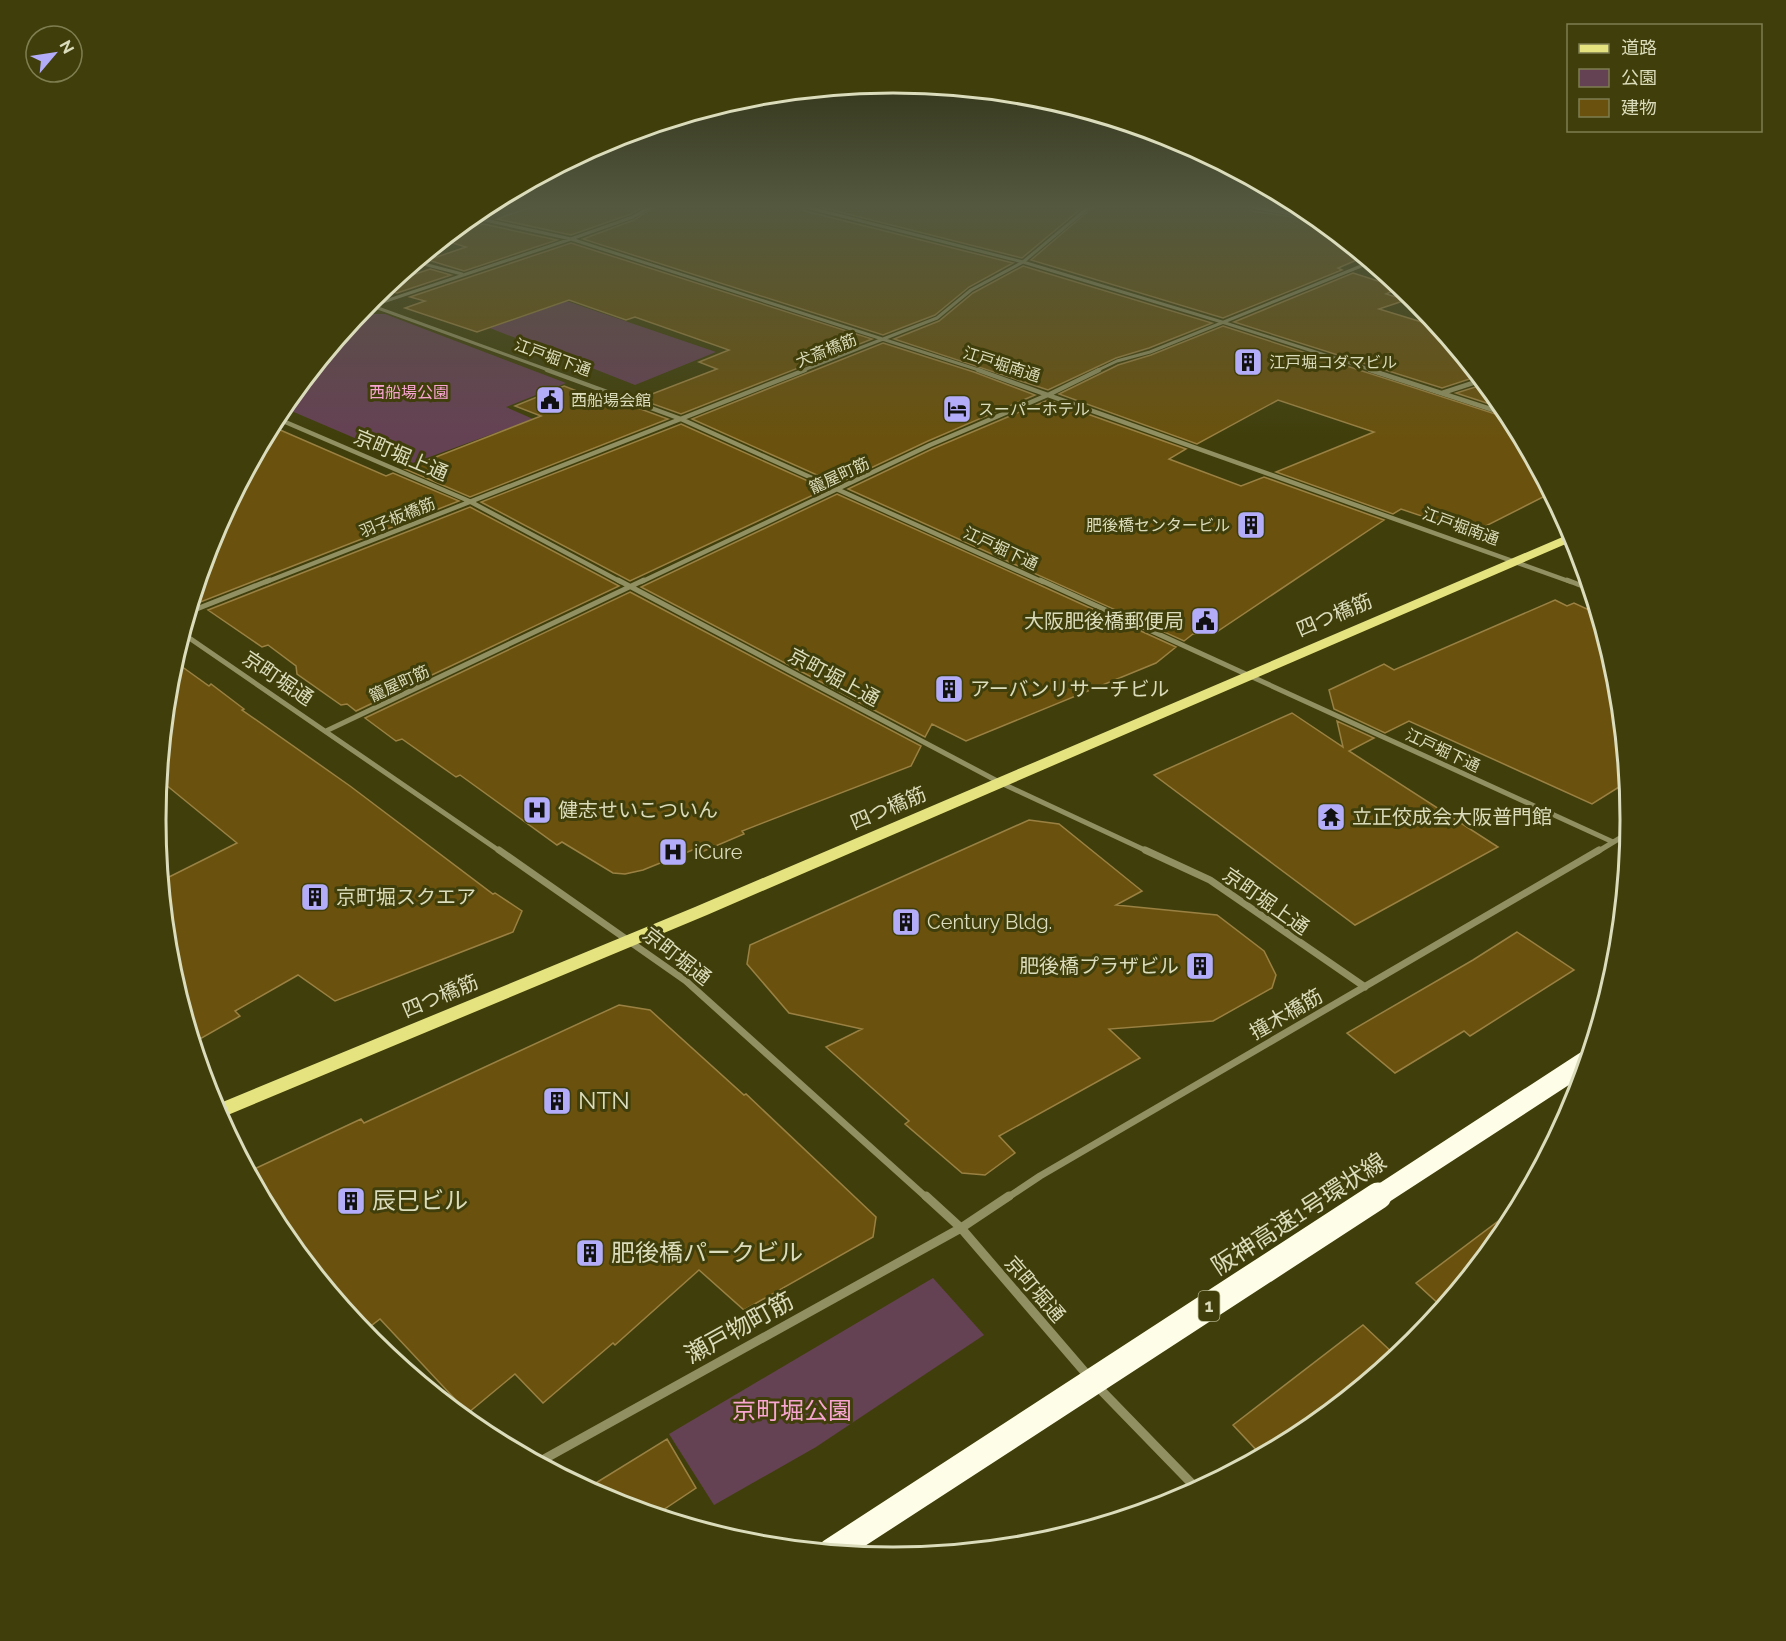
<svg xmlns="http://www.w3.org/2000/svg" width="1786" height="1641" viewBox="0 0 1786 1641" font-family="Raleway,'Noto Sans JP',sans-serif">
  <style>
    .green { fill: #654154 }
    .building { fill: #6a520e; stroke: #9a8143; stroke-width: 1.5 }
    .lines { fill: none; stroke-linecap: round; stroke-linejoin: round }
    .street-far4 { stroke: #919062; stroke-width: 3 }
    .street-far3 { stroke: #919062; stroke-width: 4.5 }
    .street-far2 { stroke: #919062; stroke-width: 5 }
    .street-far1 { stroke: #919062; stroke-width: 7 }
    .street { stroke: #919062; stroke-width: 9 }
    .primary { fill: #e5e380; fill-rule: evenodd }
    .highway-bridge-far1 { stroke: #fefee8; stroke-width: 21 }
    .highway-bridge { stroke: #fefee8; stroke-width: 27 }
    .labels { text-anchor: middle; stroke-width: 6; stroke-linejoin: round; paint-order: stroke }
    .far-street-label { font-size: 16px; fill: #dbdcbb; stroke: #403f0b }
    .far-poi-label { font-size: 16px; fill: #dbdcbb; stroke: #403f0b; text-anchor: start }
    .far-park-label { font-size: 16px; fill: #f9a5d1; stroke: #403f0b }
    .shield { fill: #403f0b; stroke: #acad86; stroke-width: 1.5 }
    .shield-label { font-size: 18px; font-weight: bold; fill: #dbdcbb }
    .street-label { font-size: 20px; fill: #dbdcbb; stroke: #403f0b }
    .poi-label { font-size: 20px; fill: #dbdcbb; stroke: #403f0b; text-anchor: start }
    .near-poi-label { font-size: 24px; fill: #dbdcbb; stroke: #403f0b; text-anchor: start }
    .near-street-label { font-size: 24px; fill: #dbdcbb; stroke: #403f0b }
    .near-park-label { font-size: 24px; fill: #f9a5d1; stroke: #403f0b }
    .rim { fill: none; stroke: #dbdcbb; stroke-width: 3 }
  </style>
  <rect width="100%" height="100%" fill="#403f0b"/>
  <path class="green" d="M540 292 716 352 635 385 467 319Z
    M372 314H385L566 383 506 407 533 419 413 463 282 407 353 321Z
    M933 1278 984 1335 816 1447 714 1505 669 1434Z"/>
  <path class="building" d="M532 207H643L631 214 571 235 497 219Z
    M654 207H802L805 211 1013 263 969 287 935 315 883 335 583 239 634 220Z
    M820 207H1083L1022 258Z
    M1093 207H1248L1251 211 1321 221 1364 257 1338 268 1342 270 1223 318 1031 260Z
    M483 224 557 240 464 271 428 260 466 247 446 241 460 236 452 234Z
    M571 243 872 339 681 414 639 399 717 369 699 362 729 350 635 317 626 320 569 300 477 332 405 308 425 301 410 297Z
    M1023 266 1212 323 1149 348 1116 358 1048 390 894 339 939 321 973 293Z
    M430 269 451 275 397 293 382 290 392 282Z
    M1353 273 1400 288 1386 294 1406 300 1379 309 1438 327 1479 376 1442 388 1234 322Z
    M1223 326 1511 419 1551 493 1472 533 1401 509 1393 514 1276 472 1374 432 1278 400 1197 444 1059 394 1118 365 1151 355Z
    M883 343 974 372 1035 395 928 441 837 484 692 419Z
    M1485 384 1504 408 1505 409 1456 393Z
    M564 386 615 406 627 404 668 419 470 497 405 469 541 416 515 406Z
    M1048 400 1186 449 1169 459 1241 486 1264 477 1384 520 1215 633 1193 634 1184 641 848 489 932 449Z
    M681 424 826 489 630 581 481 502Z
    M271 426 386 476 393 473 459 501 198 603 193 599 211 538Z
    M837 494 1042 586 1176 647 1156 663 966 741 932 724 925 737 641 587Z
    M470 507 619 586 356 711 347 704 341 705 297 674 296 666 268 645 262 647 208 610Z
    M630 592 921 746 911 766 742 831 744 834 699 853 695 849 643 870 625 874 613 873 562 842 557 845 460 775 456 777 402 739 396 741 365 718Z
    M1555 600 1567 606 1574 603 1598 614 1617 677 1627 782 1592 804 1409 721 1385 733 1334 709 1329 690 1384 664 1394 670Z
    M174 661 209 686 211 684 244 709 242 710 350 786 493 894 495 893 522 911 513 932 335 1001 298 975 235 1011 240 1016 193 1043 169 964 161 881 237 843 160 780 170 675Z
    M1292 713 1343 747 1337 721 1374 738 1349 751 1498 847 1355 925 1154 775Z
    M1029 820 1059 824 1142 891 1116 905 1217 915 1264 951 1276 975 1272 988 1213 1021 1109 1029 1140 1058 999 1136 1015 1153 985 1175 962 1173 905 1124 909 1121 826 1047 862 1029 789 1013 747 964 750 945Z
    M1517 932 1574 970 1470 1036 1464 1031 1395 1073 1347 1033 1473 960Z
    M619 1005 650 1010 744 1095 746 1094 876 1217 873 1237 744 1310 699 1270 615 1345 613 1343 543 1403 515 1374 468 1413 380 1319 363 1332 279 1230 248 1172 361 1119 364 1123Z
    M1501 1219 1509 1227 1506 1231 1443 1308 1416 1283Z
    M1363 1325 1397 1357 1303 1434 1262 1456 1233 1425Z
    M667 1439 696 1488 657 1514 610 1502 586 1489Z"/>
  <g class="lines">
    <path class="street-far4" d="M806 207 1023 262 1222 322 1375 371
      M1252 207 1318 219
      M471 217 571 239 982 371
      M416 262 462 274
      M367 304 551 371
      M362 309 571 239 633 217 650 207
      M801 371 937 318 971 290 1023 262 1089 207
      M1096 371 1117 361 1150 352 1371 262"/>
    <path class="street-far3" d="M547 370 681 419 1043 582
      M978 370 1571 582
      M1370 370 1509 415
      M1442 393 1482 380
      M276 418 469 501 621 582
      M266 582 805 370
      M641 582 930 445 1050 394 1099 370"/>
    <path class="street-far2" d="M618 580 1001 783 1149 852
      M1040 580 1613 842
      M1567 580 1590 589
      M189 612 270 580
      M182 633 501 852
      M326 731 644 580
      M1597 852 1630 832"/>
    <path class="street-far1" d="M499 850 686 981 927 1198
      M1145 850 1210 880 1365 987
      M1007 1198 1040 1176 1599 850"/>
    <path class="street" d="M926 1196 961 1228 1089 1377
      M1098 1387 1198 1490
      M537 1463 961 1228 1009 1196"/>
    <path class="primary" d="M1572 533 1575 540 707 915 223 1117 219 1118 213 1106 695 907Z"/>
    <path class="highway-bridge-far1" d="M1376 1198 1588 1060"/>
    <path class="highway-bridge" d="M831 1552 1378 1196"/>
  </g>
  <linearGradient id="sky" x2="0" y2="1"><stop stop-color="#232306"/><stop offset="0.47" stop-color="#53583f"/><stop offset="1" stop-color="#53583f" stop-opacity="0"/></linearGradient>
  <rect width="1786" height="437" fill="url(#sky)"/>
  <defs>
    <g id="building-square" transform="scale(1.5)"><rect x="-9" y="-9" width="18" height="18" rx="4" fill="#b3adf9" stroke="#403f0b"/><path d="M-4-6H4V6H1V3H-1V6H-4ZM-2.5-4.3h1.7v1.8h-1.7ZM.8-4.3h1.7v1.8H.8ZM-2.5-1h1.7V.8h-1.7ZM.8-1h1.7V.8H.8Z" fill="#111"/></g>
    <g id="civic-square" transform="scale(1.5)"><rect x="-9" y="-9" width="18" height="18" rx="4" fill="#b3adf9" stroke="#403f0b"/><path d="M-.6-6.5H3V-4.5H.6V-3L4-1V1h2V6H-6V1h2V-1L-.6-3ZM-1.2 2.5V6h2.4V2.5Z" fill="#111"/></g>
    <g id="hotel-square" transform="scale(1.5)"><rect x="-9" y="-9" width="18" height="18" rx="4" fill="#b3adf9" stroke="#403f0b"/><path d="M-6-4.5h1.5V1H6V5H4.5V3h-9V5H-6ZM-4 0a1.8 1.8 0 1 1 3.6 0ZM.5 0V-2.5h3Q6-2.5 6 0Z" fill="#111"/></g>
    <g id="hospital-square" transform="scale(1.5)"><rect x="-9" y="-9" width="18" height="18" rx="4" fill="#b3adf9" stroke="#403f0b"/><path d="M-5-5h3v3.5h4V-5h3V5h-3V1.5h-4V5h-3Z" fill="#111"/></g>
    <g id="temple-square" transform="scale(1.5)"><rect x="-9" y="-9" width="18" height="18" rx="4" fill="#b3adf9" stroke="#403f0b"/><path d="M0-6L5-2H3V0L6.5 2.5H4V6H1.5V3h-3V6H-4V2.5H-6.5L-3 0V-2H-5Z" fill="#111"/></g>
  </defs>
  <g fill-rule="evenodd">
    <use href="#building-square" x="1248" y="362"/>
    <use href="#civic-square" x="550" y="400"/>
    <use href="#hotel-square" x="957" y="409"/>
    <use href="#building-square" x="1251" y="525"/>
    <use href="#civic-square" x="1205" y="621"/>
    <use href="#building-square" x="949" y="689"/>
    <use href="#hospital-square" x="537" y="810"/>
    <use href="#temple-square" x="1331" y="817"/>
    <use href="#hospital-square" x="673" y="852"/>
    <use href="#building-square" x="315" y="897"/>
    <use href="#building-square" x="906" y="922"/>
    <use href="#building-square" x="1200" y="966"/>
    <use href="#building-square" x="557" y="1101"/>
    <use href="#building-square" x="351" y="1201"/>
    <use href="#building-square" x="590" y="1253"/>
  </g>
  <g class="labels">
    <g class="far-street-label">
      <text transform="translate(826 350) rotate(-22)" y="6">犬斎橋筋</text>
      <text transform="translate(553 357) rotate(20)" y="6">江戸堀下通</text>
      <text transform="translate(1002 364) rotate(18)" y="6">江戸堀南通</text>
      <text transform="translate(839 475) rotate(-25)" y="6">籠屋町筋</text>
      <text transform="translate(397 517) rotate(-22)" y="6">羽子板橋筋</text>
      <text transform="translate(1461 526) rotate(20)" y="6">江戸堀南通</text>
      <text transform="translate(1001 548) rotate(25)" y="6">江戸堀下通</text>
      <text transform="translate(399 683) rotate(-25)" y="6">籠屋町筋</text>
      <text transform="translate(1443 750) rotate(25)" y="6">江戸堀下通</text>
    </g>
    <g class="far-poi-label">
      <text x="1269" y="368">江戸堀コダマビル</text>
      <text x="571" y="406">西船場会館</text>
      <text x="978" y="415">スーパーホテル</text>
      <text x="1230" y="531" text-anchor="end">肥後橋センタービル</text>
    </g>
    <g class="far-park-label">
      <text x="409" y="398">西船場公園</text>
    </g>
    <rect class="shield" x="1198.5" y="1291" width="21" height="30" rx="4.5"/>
    <g class="shield-label">
      <text x="1209" y="1312">1</text>
    </g>
    <g class="street-label">
      <text transform="translate(401 455) rotate(23)" y="7">京町堀上通</text>
      <text transform="translate(1334 615) rotate(-23)" y="7">四つ橋筋</text>
      <text transform="translate(834 677) rotate(28)" y="7">京町堀上通</text>
      <text transform="translate(278 678) rotate(34)" y="7">京町堀通</text>
      <text transform="translate(888 808) rotate(-23)" y="7">四つ橋筋</text>
      <text transform="translate(1266 901) rotate(35)" y="7">京町堀上通</text>
      <text transform="translate(677 956) rotate(38)" y="7">京町堀通</text>
      <text transform="translate(440 996) rotate(-23)" y="7">四つ橋筋</text>
      <text transform="translate(1286 1014) rotate(-30)" y="7">撞木橋筋</text>
      <text transform="translate(1035 1289) rotate(49)" y="7">京町堀通</text>
    </g>
    <g class="poi-label">
      <text x="1184" y="628" text-anchor="end">大阪肥後橋郵便局</text>
      <text x="970" y="696">アーバンリサーチビル</text>
      <text x="558" y="817">健志せいこついん</text>
      <text x="1352" y="824">立正佼成会大阪普門館</text>
      <text x="694" y="859">iCure</text>
      <text x="336" y="904">京町堀スクエア</text>
      <text x="927" y="929">Century Bldg.</text>
      <text x="1179" y="973" text-anchor="end">肥後橋プラザビル</text>
    </g>
    <g class="near-poi-label">
      <text x="578" y="1109">NTN</text>
      <text x="372" y="1209">辰巳ビル</text>
      <text x="611" y="1261">肥後橋パークビル</text>
    </g>
    <g class="near-street-label">
      <text transform="translate(1299 1214) rotate(-33)" y="8">阪神高速1号環状線</text>
      <text transform="translate(739 1328) rotate(-29)" y="8">瀬戸物町筋</text>
    </g>
    <g class="near-park-label">
      <text x="792" y="1419">京町堀公園</text>
    </g>
  </g>
  <path d="M0 0H1786V1641H0ZM166 820a727 727 0 1 1 1454 0a727 727 0 1 1-1454 0Z" fill="#403f0b" fill-rule="evenodd"/>
  <path class="rim" d="M166 820a727 727 0 1 1 1454 0a727 727 0 1 1-1454 0Z"/>
  <rect x="1567" y="24" width="195" height="108" fill="#403f0b" stroke="#7e7e51" stroke-width="1.5"/>
  <rect x="1579" y="44" width="30" height="9" fill="#e5e380" stroke="#7e7e51" stroke-width="1.5"/>
  <text x="1621" y="54" font-size="18" fill="#dbdcbb">道路</text>
  <rect x="1579" y="69" width="30" height="18" fill="#654154" stroke="#7e7e51" stroke-width="1.5"/>
  <text x="1621" y="84" font-size="18" fill="#dbdcbb">公園</text>
  <rect x="1579" y="99" width="30" height="18" fill="#6a520e" stroke="#7e7e51" stroke-width="1.5"/>
  <text x="1621" y="114" font-size="18" fill="#dbdcbb">建物</text>
  <g transform="translate(54 54) rotate(61)"><circle r="28" fill="#403f0b" stroke="#7e7e51" stroke-width="1.5"/>
  <path d="M0-4.5L10 22L0 15L-10 22Z" fill="#b3adf9"/>
  <text y="-9" font-size="16" font-weight="bold" text-anchor="middle" fill="#dbdcbb">N</text>
  </g>
</svg>
